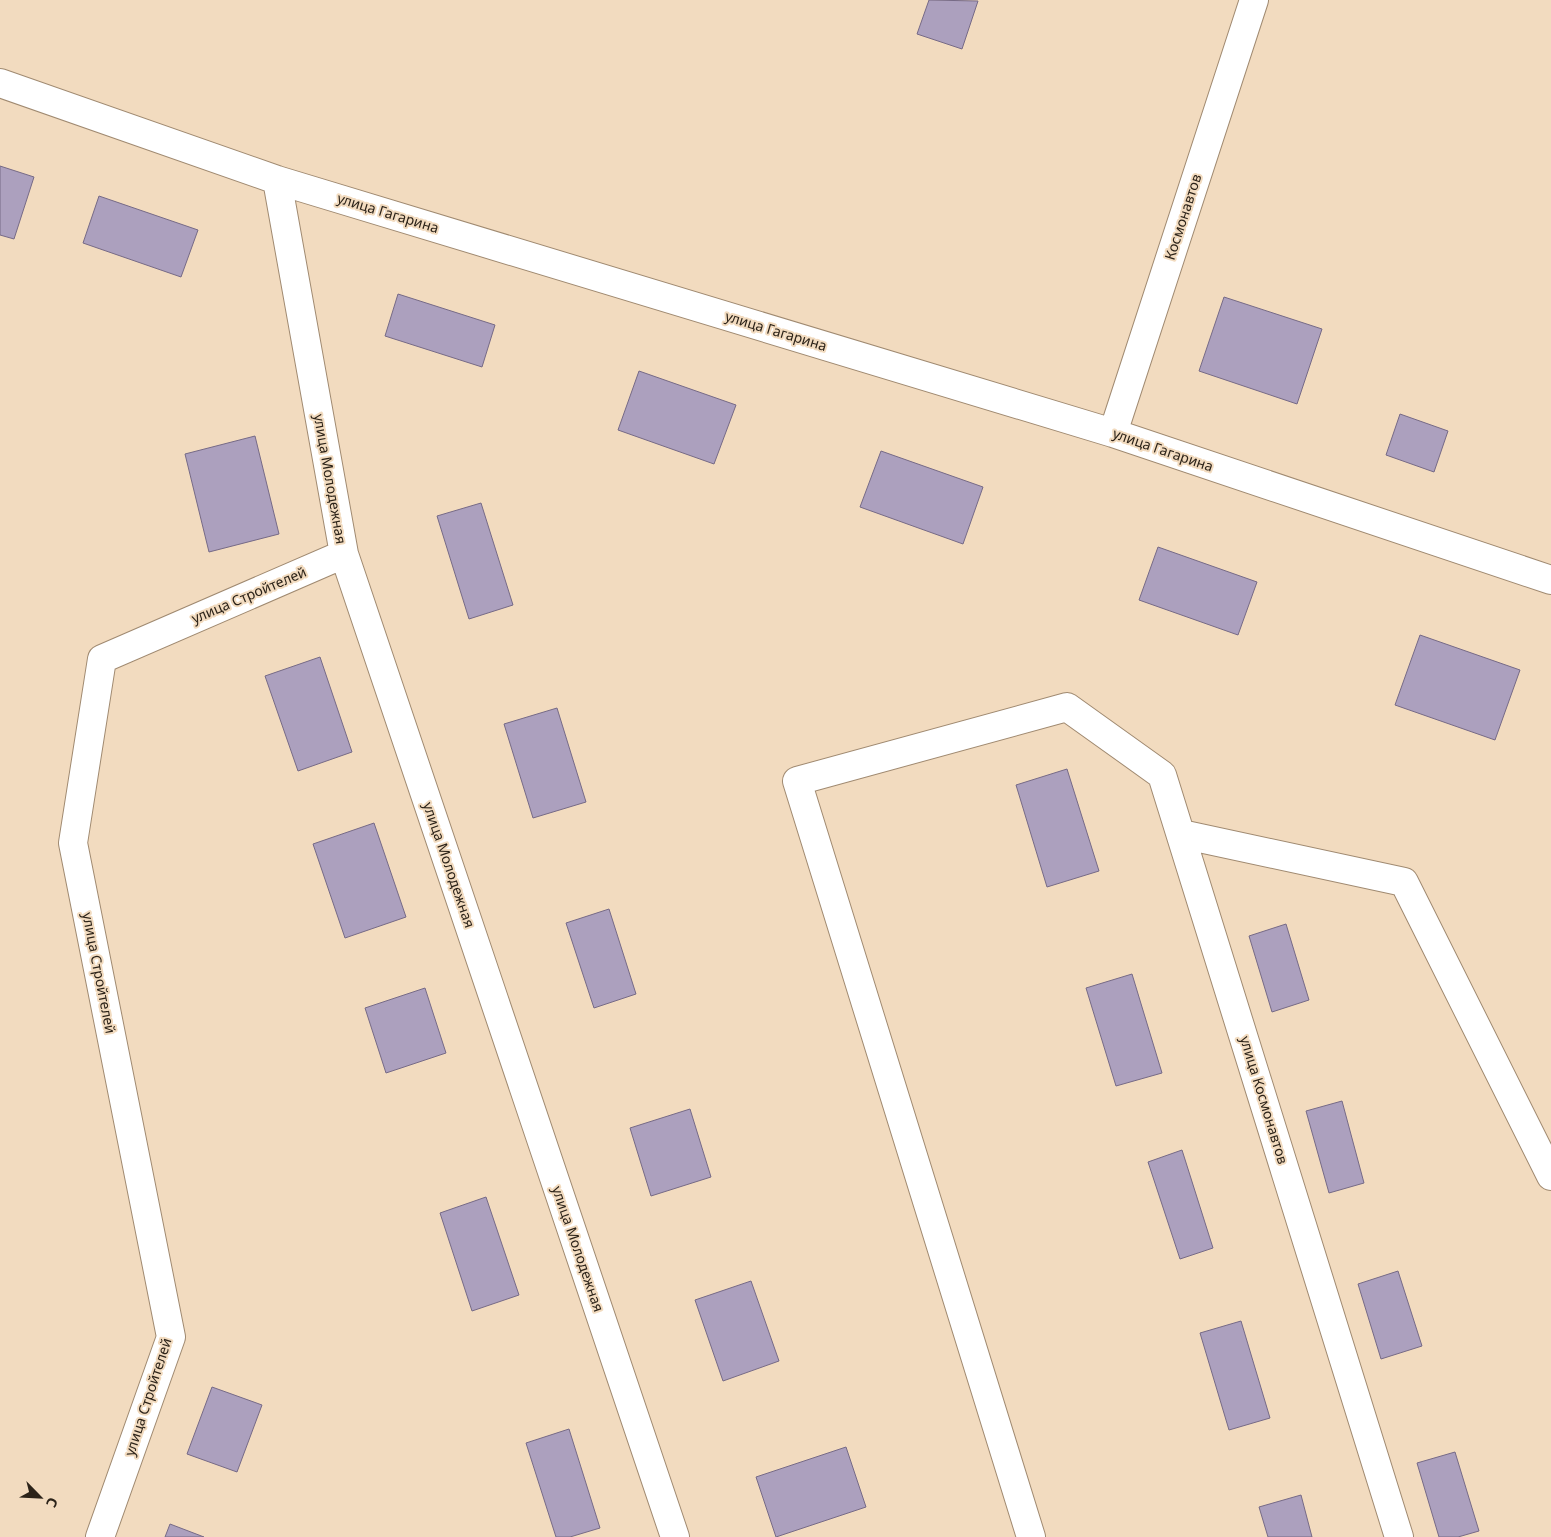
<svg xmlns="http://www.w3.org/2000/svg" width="1551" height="1537" viewBox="0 0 1551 1537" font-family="'Noto Sans',sans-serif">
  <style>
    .building { fill: #aca0be; stroke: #766a86 }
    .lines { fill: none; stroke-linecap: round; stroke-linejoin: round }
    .minor-casing { stroke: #a08a71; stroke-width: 30 }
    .minor { stroke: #fff; stroke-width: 28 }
    .labels { text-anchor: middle; stroke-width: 4; stroke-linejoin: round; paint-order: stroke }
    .street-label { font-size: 14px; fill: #2c2319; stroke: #f2dbbf }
  </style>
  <rect width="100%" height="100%" fill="#f2dbbf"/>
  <path class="building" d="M929 0 978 1 962 49 917 34Z
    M0 166 34 177 14 239 0 235Z
    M99 196 198 230 181 277 83 243Z
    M398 294 495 325 482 367 385 336Z
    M1224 297 1322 329 1297 404 1199 371Z
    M639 371 736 405 714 464 618 430Z
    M1400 414 1448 431 1434 472 1386 455Z
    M255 436 279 534 209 552 185 454Z
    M881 451 983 487 963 544 860 507Z
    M481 503 513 605 469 619 437 516Z
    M1158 547 1257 582 1238 635 1139 600Z
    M1420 635 1520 670 1495 740 1395 705Z
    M320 657 352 752 298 771 265 676Z
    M557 708 586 802 533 818 504 724Z
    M1067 769 1099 871 1047 887 1016 785Z
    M374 823 406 917 345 938 313 844Z
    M609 909 636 994 594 1008 566 923Z
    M1286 924 1309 1000 1272 1012 1249 936Z
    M1132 974 1162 1073 1116 1086 1086 988Z
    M425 988 446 1053 386 1073 365 1008Z
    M1342 1101 1364 1183 1329 1193 1306 1111Z
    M690 1109 711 1177 651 1196 630 1128Z
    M1182 1150 1213 1248 1180 1259 1148 1162Z
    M486 1197 519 1295 472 1311 440 1213Z
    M1398 1271 1422 1346 1381 1359 1358 1284Z
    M751 1281 779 1361 723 1381 695 1300Z
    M1241 1321 1270 1418 1229 1430 1200 1333Z
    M212 1387 262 1405 237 1472 187 1454Z
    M569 1429 600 1528 570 1537H556L526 1443Z
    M846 1447 866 1507 776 1537 756 1477Z
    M1455 1452 1479 1531 1458 1537H1439L1417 1463Z
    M1301 1495 1312 1537H1268L1259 1507Z
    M170 1524 204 1537H165Z"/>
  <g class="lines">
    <g class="minor-casing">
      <path id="minor" d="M0 83 277 180 1113 433 1551 580
        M277 180 344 554 675 1537
        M1113 433 1254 0
        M1181 834 1404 882 1551 1176
        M100 1537 171 1337 73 843 102 659 344 554
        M1031 1537 797 781 1067 707 1162 775 1399 1537"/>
    </g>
    <use href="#minor" class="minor"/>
  </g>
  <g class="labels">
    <g class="street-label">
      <text transform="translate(388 213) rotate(17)" y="5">улица Гагарина</text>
      <text transform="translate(1183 217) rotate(-72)" y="5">Космонавтов</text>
      <text transform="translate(776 331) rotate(17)" y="5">улица Гагарина</text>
      <text transform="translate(1163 450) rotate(19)" y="5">улица Гагарина</text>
      <text transform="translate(330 479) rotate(80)" y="5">улица Молодежная</text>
      <text transform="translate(249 595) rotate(-23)" y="5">улица Стройтелей</text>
      <text transform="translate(449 865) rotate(71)" y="5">улица Молодежная</text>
      <text transform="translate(99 973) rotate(79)" y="5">улица Стройтелей</text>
      <text transform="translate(1264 1100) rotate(73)" y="5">улица Космонавтов</text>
      <text transform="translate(578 1249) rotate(71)" y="5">улица Молодежная</text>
      <text transform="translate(148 1397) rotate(-72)" y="5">улица Стройтелей</text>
    </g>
  </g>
  <g transform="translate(40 1497) rotate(114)" stroke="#f2dbbf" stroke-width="4" paint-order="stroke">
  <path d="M0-4L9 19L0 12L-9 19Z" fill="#2c2319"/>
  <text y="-8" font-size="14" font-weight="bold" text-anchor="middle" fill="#2c2319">С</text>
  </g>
</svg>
